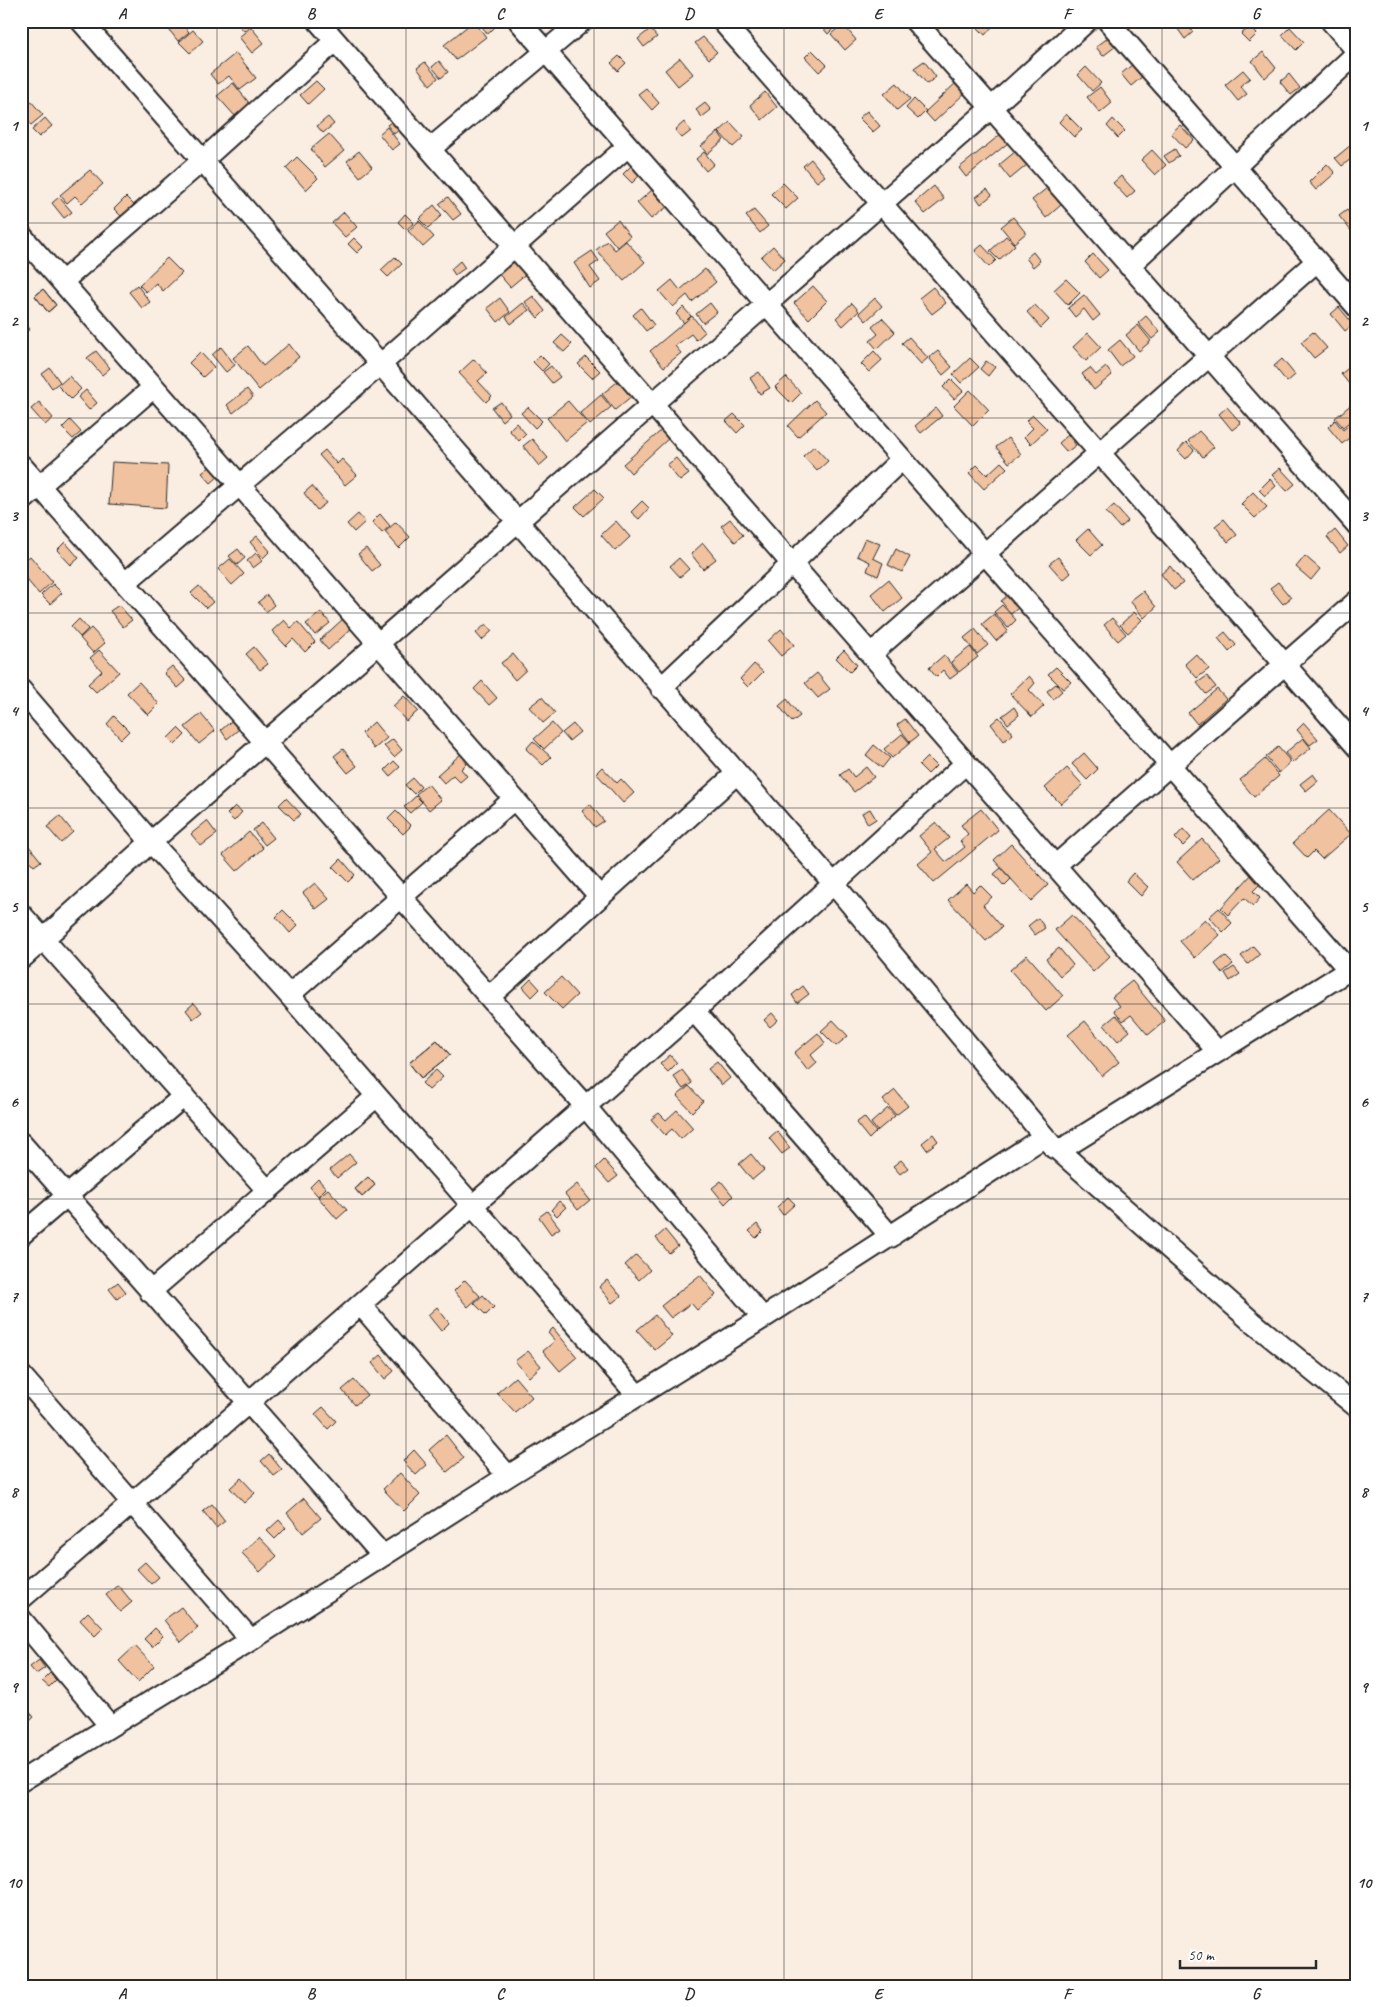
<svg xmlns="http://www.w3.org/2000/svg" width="1378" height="2007" viewBox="0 0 1378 2007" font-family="Caveat,sans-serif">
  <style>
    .building { fill: #f0c29f; stroke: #2b2b2b }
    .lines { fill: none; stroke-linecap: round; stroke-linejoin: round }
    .minor-casing { stroke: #2b2b2b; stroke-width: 24 }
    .minor { stroke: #fff; stroke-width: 20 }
    .grid { fill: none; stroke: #2b2b2b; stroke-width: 1; stroke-opacity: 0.55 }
    .neatline { fill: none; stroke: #2b2b2b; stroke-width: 2 }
    .grid-label { font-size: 16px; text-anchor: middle; font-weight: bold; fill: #2b2b2b }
  </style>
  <rect width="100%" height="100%" fill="#faede2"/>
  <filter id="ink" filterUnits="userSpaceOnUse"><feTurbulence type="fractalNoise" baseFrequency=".02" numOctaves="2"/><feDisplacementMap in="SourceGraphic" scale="10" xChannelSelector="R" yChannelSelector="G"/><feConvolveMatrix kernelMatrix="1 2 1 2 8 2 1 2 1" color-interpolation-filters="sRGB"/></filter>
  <g filter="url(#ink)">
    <path class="building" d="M162 21H180L189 32 178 41Z
      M235 21H250L252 24 244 31Z
      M474 21 486 37 456 60 444 45Z
      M477 21H492L496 26 488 34Z
      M659 21H674L663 30 657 23Z
      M817 21H832L836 26 828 34Z
      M843 21H860L849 30Z
      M971 21H986L992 27 985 35Z
      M1172 21H1183L1193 32 1185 39Z
      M843 24 856 40 845 50 831 34Z
      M251 27 264 43 252 53 239 37Z
      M1250 27 1257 34 1249 42 1241 34Z
      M1290 27 1304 42 1296 50 1282 35Z
      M650 29 657 37 644 47 638 39Z
      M193 30 203 41 190 53 179 42Z
      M703 37 717 52 709 59 695 43Z
      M1109 37 1116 46 1103 56 1096 47Z
      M812 50 827 65 819 72 805 57Z
      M1263 52 1276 68 1265 78 1252 61Z
      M236 53 256 78 240 90 229 76 218 84 210 74Z
      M619 56 626 63 618 71 611 63Z
      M680 58 693 74 678 86 665 70Z
      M1139 59 1149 71 1131 86 1121 74Z
      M439 61 448 72 441 78 432 67Z
      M924 61 936 77 927 84 914 68Z
      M425 62 438 78 430 85 417 68Z
      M1086 67 1101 83 1092 91 1078 75Z
      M1243 70 1250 78 1240 86 1247 94 1238 101 1225 85Z
      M1289 74 1300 88 1291 95 1280 82Z
      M316 81 324 89 308 104 300 95Z
      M958 81 967 91 934 122 925 112Z
      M233 83 250 104 235 116 217 96Z
      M897 83 910 99 897 110 884 94Z
      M1100 87 1112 103 1100 113 1087 97Z
      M646 88 659 103 652 110 638 94Z
      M765 92 777 107 762 120 750 105Z
      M914 99 926 111 918 119 906 108Z
      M30 100 43 115 31 125 21 114V107Z
      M705 103 711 110 702 117 696 110Z
      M867 111 880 126 873 132 859 118Z
      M1066 114 1082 130 1074 137 1059 122Z
      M328 117 334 124 323 133 317 126Z
      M45 118 52 126 39 137 32 130Z
      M1113 119 1125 131 1118 138 1107 126Z
      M394 120 401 128 394 134 387 125Z
      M684 122 691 131 682 138 675 130Z
      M730 122 744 137 733 147 719 132Z
      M1180 125 1194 140 1185 148 1171 133Z
      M387 127 400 144 392 150 379 134Z
      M718 132 724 140 707 154 701 146Z
      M329 134 344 151 325 167 311 149Z
      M1001 134 1008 143 966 177 959 168Z
      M1357 140V154L1342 166 1335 158Z
      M1175 149 1179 156 1169 163 1164 156Z
      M1152 150 1166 165 1155 175 1141 160Z
      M359 151 372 167 360 177 347 161Z
      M1016 151 1027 165 1010 179 999 165Z
      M704 152 714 164 706 171 696 159Z
      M297 157 318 178 306 190 286 168Z
      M811 159 825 176 817 182 803 166Z
      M1327 164 1335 173 1316 190 1309 182Z
      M631 166 640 175 632 183 623 174Z
      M90 170 103 184 82 203 75 196 67 203 60 195Z
      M1121 176 1135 191 1127 198 1113 183Z
      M783 183 798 198 786 209 771 194Z
      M934 186 944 199 925 214 915 202Z
      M1047 188 1061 205 1046 218 1032 200Z
      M987 189 992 195 981 204 976 197Z
      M652 190 667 207 651 219 637 203Z
      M59 197 72 212 64 218 52 203Z
      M126 197 134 205 122 217 114 209Z
      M448 197 461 214 453 220 439 204Z
      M434 205 442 215 428 228 419 219Z
      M754 210 768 226 760 233 746 216Z
      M1347 210 1357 222V228L1352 232 1339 216Z
      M344 212 357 227 345 237 332 223Z
      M405 214 414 223 406 230 398 222Z
      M1013 217 1026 233 1014 243 1001 227Z
      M618 220 630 236 617 247 604 231Z
      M419 221 434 237 423 247 408 231Z
      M1006 236 1015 245 999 260 990 251Z
      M354 238 363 247 357 253 348 244Z
      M607 241 615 250 626 241 645 262 624 281 596 250Z
      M982 245 996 260 989 267 975 251Z
      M773 246 785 259 773 270 761 257Z
      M592 251 599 261 590 267 600 281 590 288 574 263Z
      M1033 252 1040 261 1033 267 1026 258Z
      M1093 254 1108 270 1099 278 1085 262Z
      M395 257 402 264 388 277 381 270Z
      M514 257 527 273 510 287 496 271Z
      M167 258 182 273 163 291 156 283 146 292 139 285Z
      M460 261 465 268 455 275 451 269Z
      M705 269 716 282 692 302 687 295 673 307 659 291 672 280 680 290Z
      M1066 279 1080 293 1068 305 1054 290Z
      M137 285 150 302 142 308 129 292Z
      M813 286 827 301 809 319 794 303Z
      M933 287 946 303 932 314 919 298Z
      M43 289 56 305 48 312 35 296Z
      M43 289 56 305 48 312 35 296Z
      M1084 295 1100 315 1093 321 1084 309 1075 317 1068 308Z
      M533 296 545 311 538 318 525 302Z
      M500 298 510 312 498 322 487 308Z
      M875 298 882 306 866 321 859 313Z
      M523 303 529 310 511 324 506 317Z
      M710 303 717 312 703 323 696 314Z
      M852 303 859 311 843 326 836 318Z
      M1035 305 1049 320 1041 328 1027 312Z
      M683 307 691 316 684 323 676 314Z
      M1339 307 1353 324 1345 331 1331 314Z
      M641 308 654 325 646 331 633 315Z
      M692 316 705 332 696 340 691 334 675 346 681 353 664 367 650 351Z
      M1146 316 1160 332 1152 339 1138 323Z
      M882 318 895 332 877 349 870 341 878 334 872 327Z
      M21 319 30 329 21 336Z
      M1138 325 1151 341 1139 351 1126 335Z
      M1313 332 1327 348 1314 358 1301 342Z
      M1088 333 1101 347 1086 361 1073 347Z
      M562 335 572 344 564 352 554 343Z
      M909 337 928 358 921 364 902 343Z
      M1120 340 1133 356 1120 366 1108 350Z
      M289 344 299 357 259 390 233 358 248 346 263 366Z
      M221 347 235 365 226 372 212 355Z
      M96 351 110 368 102 375 87 358Z
      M874 351 882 360 869 372 861 364Z
      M938 351 952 367 943 375 929 358Z
      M200 352 214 367 203 377 189 363Z
      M540 355 549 364 542 371 533 362Z
      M586 357 600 371 592 378 578 364Z
      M970 358 979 367 961 383 953 374Z
      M474 359 487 373 478 381 492 396 486 402 459 373Z
      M1282 359 1295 375 1287 382 1274 366Z
      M986 361 995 367 988 376 980 369Z
      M1357 361V388L1354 390 1341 374Z
      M551 366 560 377 552 383 543 372Z
      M1106 367 1112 375 1094 390 1082 374 1090 368 1096 375Z
      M50 368 60 382 52 388 42 374Z
      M759 372 770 388 760 394 750 378Z
      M69 376 81 389 71 399 58 386Z
      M786 377 801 393 791 403 775 387Z
      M621 379 634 394 615 410 602 394Z
      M951 379 963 391 954 399 943 387Z
      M247 389 253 397 233 413 227 405Z
      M86 390 97 403 89 410 78 397Z
      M970 390 989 410 973 426 954 406Z
      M601 395 611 407 590 425 580 413Z
      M815 400 826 412 798 437 788 426Z
      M568 401 587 423 565 441 547 418Z
      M39 402 53 418 45 425 31 409Z
      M501 402 510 414 502 421 492 408Z
      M1353 403 1357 407V416L1343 427 1335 418Z
      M528 407 542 421 535 428 521 413Z
      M1227 407 1241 423 1232 430 1219 414Z
      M936 408 942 416 921 433 915 426Z
      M734 414 745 425 737 433 726 421Z
      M1033 415 1047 429 1031 444 1024 437 1033 428 1026 421Z
      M1357 418V431L1342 444 1328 427 1335 420 1343 430Z
      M70 420 81 432 73 439 62 428Z
      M516 423 526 434 519 441 509 430Z
      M663 429 670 437 631 473 623 464Z
      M1199 431 1214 447 1203 457 1188 441Z
      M1068 435 1076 445 1067 452 1059 443Z
      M1008 438 1021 454 1009 463 996 447Z
      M532 439 548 458 539 466 523 446Z
      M1186 442 1194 450 1186 459 1178 451Z
      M814 446 828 461 817 471 803 456Z
      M325 450 337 464 342 459 357 475 345 485 319 455Z
      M676 458 689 474 680 481 667 465Z
      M112 462 168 465 166 508 109 504Z
      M1001 462 1007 468 984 489 969 473 977 465 987 475Z
      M211 466 219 476 211 483 202 473Z
      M1280 468 1295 484 1287 491 1272 475Z
      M1270 479 1276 486 1265 496 1259 490Z
      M312 486 326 503 317 510 304 493Z
      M595 489 604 498 584 516 575 507Z
      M1253 492 1267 507 1255 518 1241 504Z
      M642 501 649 508 639 519 631 512Z
      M1114 505 1128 521 1120 528 1106 512Z
      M358 514 365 522 354 532 347 524Z
      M380 514 390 526 382 533 372 522Z
      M730 519 743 535 735 542 721 526Z
      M1224 519 1237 535 1228 542 1215 526Z
      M616 521 630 537 615 551 601 535Z
      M396 522 410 537 399 548 385 532Z
      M1088 529 1102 545 1091 555 1076 540Z
      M1335 530 1348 546 1340 553 1327 537Z
      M257 536 270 551 263 558 250 542Z
      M865 538 880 544 873 558 883 563 878 576 867 571 870 562 857 556Z
      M65 542 79 558 71 565 57 550Z
      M703 543 716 559 703 569 691 554Z
      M366 548 380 565 372 571 358 554Z
      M238 549 245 558 237 565 229 556Z
      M896 549 910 557 902 572 888 565Z
      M256 553 262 561 253 568 247 561Z
      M30 556 52 582 39 594 21 573V564Z
      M1305 556 1320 569 1311 580 1296 567Z
      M1058 557 1071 573 1063 580 1049 564Z
      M679 558 689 569 680 577 670 566Z
      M230 559 244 574 232 585 218 569Z
      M1170 566 1183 583 1174 590 1161 574Z
      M888 580 902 598 885 612 871 594Z
      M1278 582 1291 598 1283 604 1270 588Z
      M53 584 62 593 50 604 41 595Z
      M199 586 213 602 206 608 191 593Z
      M1143 591 1156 607 1144 618 1130 601Z
      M267 595 274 605 266 612 258 602Z
      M1008 595 1018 608 1011 614 1001 601Z
      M119 605 132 620 123 627 110 611Z
      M1002 605 1016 620 1008 628 994 612Z
      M321 612 330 623 315 635 306 624Z
      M1134 612 1142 620 1128 633 1120 625Z
      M994 614 1008 631 996 641 982 624Z
      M344 618 352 628 328 650 320 640Z
      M1112 618 1126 634 1118 641 1104 625Z
      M79 619 88 629 80 637 71 627Z
      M284 620 291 628 298 622 315 642 305 652 293 639 286 646 272 631Z
      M486 624 492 631 482 640 476 633Z
      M91 628 105 643 93 653 80 638Z
      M781 629 794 645 781 656 768 641Z
      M975 629 988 645 977 654 964 638Z
      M1225 632 1236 645 1229 652 1218 638Z
      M254 647 268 664 260 670 246 654Z
      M970 647 978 657 959 672 951 662Z
      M99 650 119 672 96 692 88 684 102 671 90 658Z
      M844 650 857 665 850 672 836 658Z
      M513 654 526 670 515 680 501 663Z
      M1196 654 1209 669 1197 678 1185 664Z
      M944 655 958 673 950 679 943 670 936 677 929 668Z
      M754 664 763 672 748 687 740 679Z
      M172 666 186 681 178 688 164 673Z
      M1056 667 1071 682 1063 689 1048 674Z
      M817 673 830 689 818 698 805 683Z
      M1029 676 1035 683 1029 690 1044 706 1032 717 1010 694Z
      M1207 676 1216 687 1206 694 1197 683Z
      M482 681 497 698 489 705 474 689Z
      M139 682 159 704 148 715 127 693Z
      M1056 684 1062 691 1053 699 1047 691Z
      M1217 689 1226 699 1197 724 1188 713Z
      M404 696 418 711 406 721 393 706Z
      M542 697 555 713 543 723 529 707Z
      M787 699 800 716 792 722 779 706Z
      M1014 707 1019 715 1008 724 1002 716Z
      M201 714 215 731 199 744 185 727Z
      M114 716 129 731 121 739 107 724Z
      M236 717 243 726 227 739 221 730Z
      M999 717 1013 734 1004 741 991 724Z
      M905 719 918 736 910 742 897 725Z
      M374 722 387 738 374 749 362 733Z
      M552 723 561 733 544 749 534 739Z
      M1304 723 1318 739 1310 745 1297 730Z
      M573 724 580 732 569 741 562 733Z
      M178 728 185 735 175 745 168 738Z
      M902 734 910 743 892 758 884 749Z
      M1303 738 1311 748 1293 762 1285 753Z
      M393 739 402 750 394 757 384 746Z
      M533 741 551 757 543 765 526 749Z
      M874 745 890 758 882 768 866 755Z
      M1278 747 1291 762 1279 773 1266 757Z
      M343 749 357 766 348 773 334 756Z
      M462 753 469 761 461 769 467 776 460 782 453 775 444 783 437 775Z
      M1084 753 1098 769 1087 780 1072 764Z
      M927 757 936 766 928 774 919 765Z
      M1265 759 1279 776 1254 797 1240 780Z
      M394 761 400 767 390 776 385 770Z
      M602 767 617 783 621 779 634 793 623 803 596 773Z
      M866 767 874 777 854 792 840 775 848 769 854 777Z
      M1067 768 1083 785 1061 804 1045 788Z
      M1313 774 1318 781 1306 791 1300 784Z
      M413 778 421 787 414 794 405 785Z
      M428 784 441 800 429 810 416 794Z
      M416 796 422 802 410 813 404 807Z
      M286 798 301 814 294 820 279 805Z
      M590 804 604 821 595 827 582 811Z
      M235 806 242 812 234 821 227 814Z
      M870 809 876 819 868 824 862 813Z
      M981 809 998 830 934 883 918 864 932 852 919 836 936 822 949 838 935 849 946 862 965 847 960 841 968 834 961 825Z
      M1329 810 1351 834 1322 859 1314 851 1307 858 1293 843Z
      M396 811 411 826 403 834 388 819Z
      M60 816 73 832 61 843 47 827Z
      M207 821 217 834 201 846 191 834Z
      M262 823 274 838 265 845 253 830Z
      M1183 829 1191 838 1183 846 1175 838Z
      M249 832 263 848 237 871 223 855Z
      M1202 839 1219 858 1193 880 1177 862Z
      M1011 844 1048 885 1031 901 994 860Z
      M28 845 41 861 34 866 21 851Z
      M341 859 355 875 348 882 333 867Z
      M1001 868 1011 879 1004 886 994 874Z
      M1133 873 1148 887 1141 896 1126 881Z
      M1252 874 1262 882 1253 891 1260 898 1253 906 1244 898 1228 915 1221 908Z
      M315 883 329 899 316 909 303 893Z
      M966 884 973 892 980 885 992 897 983 905 1002 927 986 941 948 900Z
      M1219 908 1232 923 1223 932 1209 917Z
      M283 910 298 925 290 933 276 917Z
      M1072 915 1110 956 1093 972 1055 930Z
      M1038 918 1045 928 1035 935 1028 926Z
      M1205 919 1220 935 1195 958 1180 941Z
      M1253 946 1260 954 1248 964 1241 956Z
      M1059 948 1073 965 1060 976 1046 959Z
      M1027 955 1063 996 1046 1011 1010 970Z
      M1225 956 1233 964 1222 973 1215 964Z
      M1234 967 1240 974 1230 981 1225 973Z
      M561 977 577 995 562 1009 545 992Z
      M531 979 540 989 532 997 523 987Z
      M1132 981 1165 1021 1148 1035 1131 1015 1123 1021 1114 1010 1120 1006 1112 997Z
      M803 986 809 994 797 1003 792 995Z
      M194 1003 202 1012 193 1019 186 1010Z
      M772 1013 778 1020 770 1027 764 1020Z
      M1116 1015 1130 1031 1118 1041 1104 1025Z
      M833 1020 848 1036 836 1046 821 1031Z
      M1085 1021 1119 1062 1102 1076 1068 1035Z
      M818 1033 825 1043 811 1055 817 1063 808 1071 794 1053Z
      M437 1040 450 1055 421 1078 409 1063Z
      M437 1040 450 1055 421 1078 409 1063Z
      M670 1055 677 1063 668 1072 660 1064Z
      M717 1062 730 1078 722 1085 708 1069Z
      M436 1070 443 1077 429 1090 422 1083Z
      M682 1070 692 1083 683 1089 673 1076Z
      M689 1086 703 1101 692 1112 677 1096Z
      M895 1090 908 1106 896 1115 883 1100Z
      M888 1108 895 1116 877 1131 871 1123Z
      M677 1110 693 1128 681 1139 672 1129 665 1135 651 1119 659 1113 666 1120Z
      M864 1117 876 1132 869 1139 856 1123Z
      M777 1131 790 1148 782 1154 769 1138Z
      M933 1134 938 1141 927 1150 922 1143Z
      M349 1154 356 1162 337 1178 330 1170Z
      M751 1154 764 1170 752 1180 739 1164Z
      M604 1160 618 1176 609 1183 596 1168Z
      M901 1160 908 1168 900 1174 893 1166Z
      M368 1177 375 1185 362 1197 355 1189Z
      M368 1177 375 1185 362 1197 355 1189Z
      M318 1179 326 1188 318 1196 310 1187Z
      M721 1181 733 1196 725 1204 712 1188Z
      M577 1184 590 1200 578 1210 565 1194Z
      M328 1189 347 1210 337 1219 318 1197Z
      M788 1197 795 1204 783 1215 777 1207Z
      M559 1201 566 1207 557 1216 551 1210Z
      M547 1211 560 1228 551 1234 539 1217Z
      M757 1224 763 1231 756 1238 749 1231Z
      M665 1230 678 1246 669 1253 656 1238Z
      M636 1255 650 1270 639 1280 625 1265Z
      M700 1275 716 1295 697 1310 691 1303 671 1318 661 1306Z
      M465 1280 480 1296 468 1307 454 1291Z
      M607 1280 621 1296 612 1303 599 1287Z
      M118 1282 126 1292 117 1299 109 1289Z
      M483 1295 494 1307 486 1315 474 1303Z
      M437 1307 449 1323 441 1331 428 1315Z
      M655 1315 672 1336 655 1350 637 1330Z
      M553 1328 577 1357 560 1371 543 1351 555 1341 548 1333Z
      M528 1351 541 1366 529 1377 515 1361Z
      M381 1355 394 1371 385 1379 372 1363Z
      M515 1377 532 1397 515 1412 497 1393Z
      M354 1380 367 1395 355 1405 342 1390Z
      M323 1407 336 1421 328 1429 315 1414Z
      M446 1435 464 1458 447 1472 429 1450Z
      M414 1450 427 1465 416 1475 403 1461Z
      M269 1454 282 1470 274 1476 261 1461Z
      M400 1473 420 1495 404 1511 383 1489Z
      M241 1478 255 1493 244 1503 230 1488Z
      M304 1498 321 1518 303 1533 287 1513Z
      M212 1504 225 1521 216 1528 203 1511Z
      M279 1520 286 1528 275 1539 267 1531Z
      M259 1537 277 1556 260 1572 242 1553Z
      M145 1562 159 1577 151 1584 137 1569Z
      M118 1585 132 1602 120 1612 106 1595Z
      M181 1607 198 1628 181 1642 164 1620Z
      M88 1612 103 1628 95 1636 80 1620Z
      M155 1628 163 1636 152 1647 144 1639Z
      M135 1646 154 1666 138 1682 119 1661Z
      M39 1660 45 1668 36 1674 30 1667Z
      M50 1673 56 1680 49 1687 42 1681Z
      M25 1707 34 1717 28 1723 21 1716V1711Z"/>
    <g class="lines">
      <g class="minor-casing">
        <path id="minor" d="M81 21 833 883 1054 1148 1062 1149 1357 965
          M318 21 1218 1052
          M519 21 1349 970
          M722 21 1357 747
          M915 21 1357 525
          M1108 21 1357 307
          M1331 21 1357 51
          M430 149 582 21
          M21 235 600 897
          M1129 266 1357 53
          M62 282 203 160 335 41
          M21 465 585 1106 763 1318
          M21 502 154 387
          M125 583 381 364 628 146
          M871 654 1317 261
          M661 688 902 459
          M21 690 151 842 289 995 638 1396
          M1056 865 1357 601
          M21 914 268 1191
          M21 959 151 842 991 108 1087 21
          M289 995 514 799
          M489 997 736 774
          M694 1011 891 1237
          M21 1143 383 1556
          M1057 1149 1250 1320 1357 1407
          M21 1235 184 1096
          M150 1292 377 1096
          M361 1305 508 1476
          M21 1375 251 1640
          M21 1599 247 1404 694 1011 966 763
          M21 1619 110 1726
          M21 1781 251 1640 508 1476 763 1318 1044 1137"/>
      </g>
      <use href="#minor" class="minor"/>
    </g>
  </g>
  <path class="grid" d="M217 21V1986M406 21V1986M594 21V1986M784 21V1986M972 21V1986M1162 21V1986M21 223H1357M21 418H1357M21 613H1357M21 808H1357M21 1004H1357M21 1199H1357M21 1394H1357M21 1589H1357M21 1784H1357"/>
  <rect width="1378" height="2007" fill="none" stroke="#fff" stroke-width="55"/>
  <path d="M1180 1960v8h136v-8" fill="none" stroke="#2b2b2b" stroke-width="2.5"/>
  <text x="1188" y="1960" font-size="15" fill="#2b2b2b" stroke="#ffffff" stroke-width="4" paint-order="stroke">50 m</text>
  <rect x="28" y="28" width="1322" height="1952" class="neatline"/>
  <g class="grid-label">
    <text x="122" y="19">A</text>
    <text x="311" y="19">B</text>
    <text x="500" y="19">C</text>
    <text x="689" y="19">D</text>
    <text x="878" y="19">E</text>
    <text x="1067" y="19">F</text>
    <text x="1256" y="19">G</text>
    <text x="14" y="131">1</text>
    <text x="1364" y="131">1</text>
    <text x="14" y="326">2</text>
    <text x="1364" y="326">2</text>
    <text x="14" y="521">3</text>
    <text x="1364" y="521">3</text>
    <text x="14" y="716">4</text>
    <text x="1364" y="716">4</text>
    <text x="14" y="912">5</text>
    <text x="1364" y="912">5</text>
    <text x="14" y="1107">6</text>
    <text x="1364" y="1107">6</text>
    <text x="14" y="1302">7</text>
    <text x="1364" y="1302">7</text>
    <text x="14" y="1497">8</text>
    <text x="1364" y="1497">8</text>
    <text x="14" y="1692">9</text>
    <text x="1364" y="1692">9</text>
    <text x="14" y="1888">10</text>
    <text x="1364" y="1888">10</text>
    <text x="122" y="1999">A</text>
    <text x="311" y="1999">B</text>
    <text x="500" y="1999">C</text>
    <text x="689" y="1999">D</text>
    <text x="878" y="1999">E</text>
    <text x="1067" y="1999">F</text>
    <text x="1256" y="1999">G</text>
  </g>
</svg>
